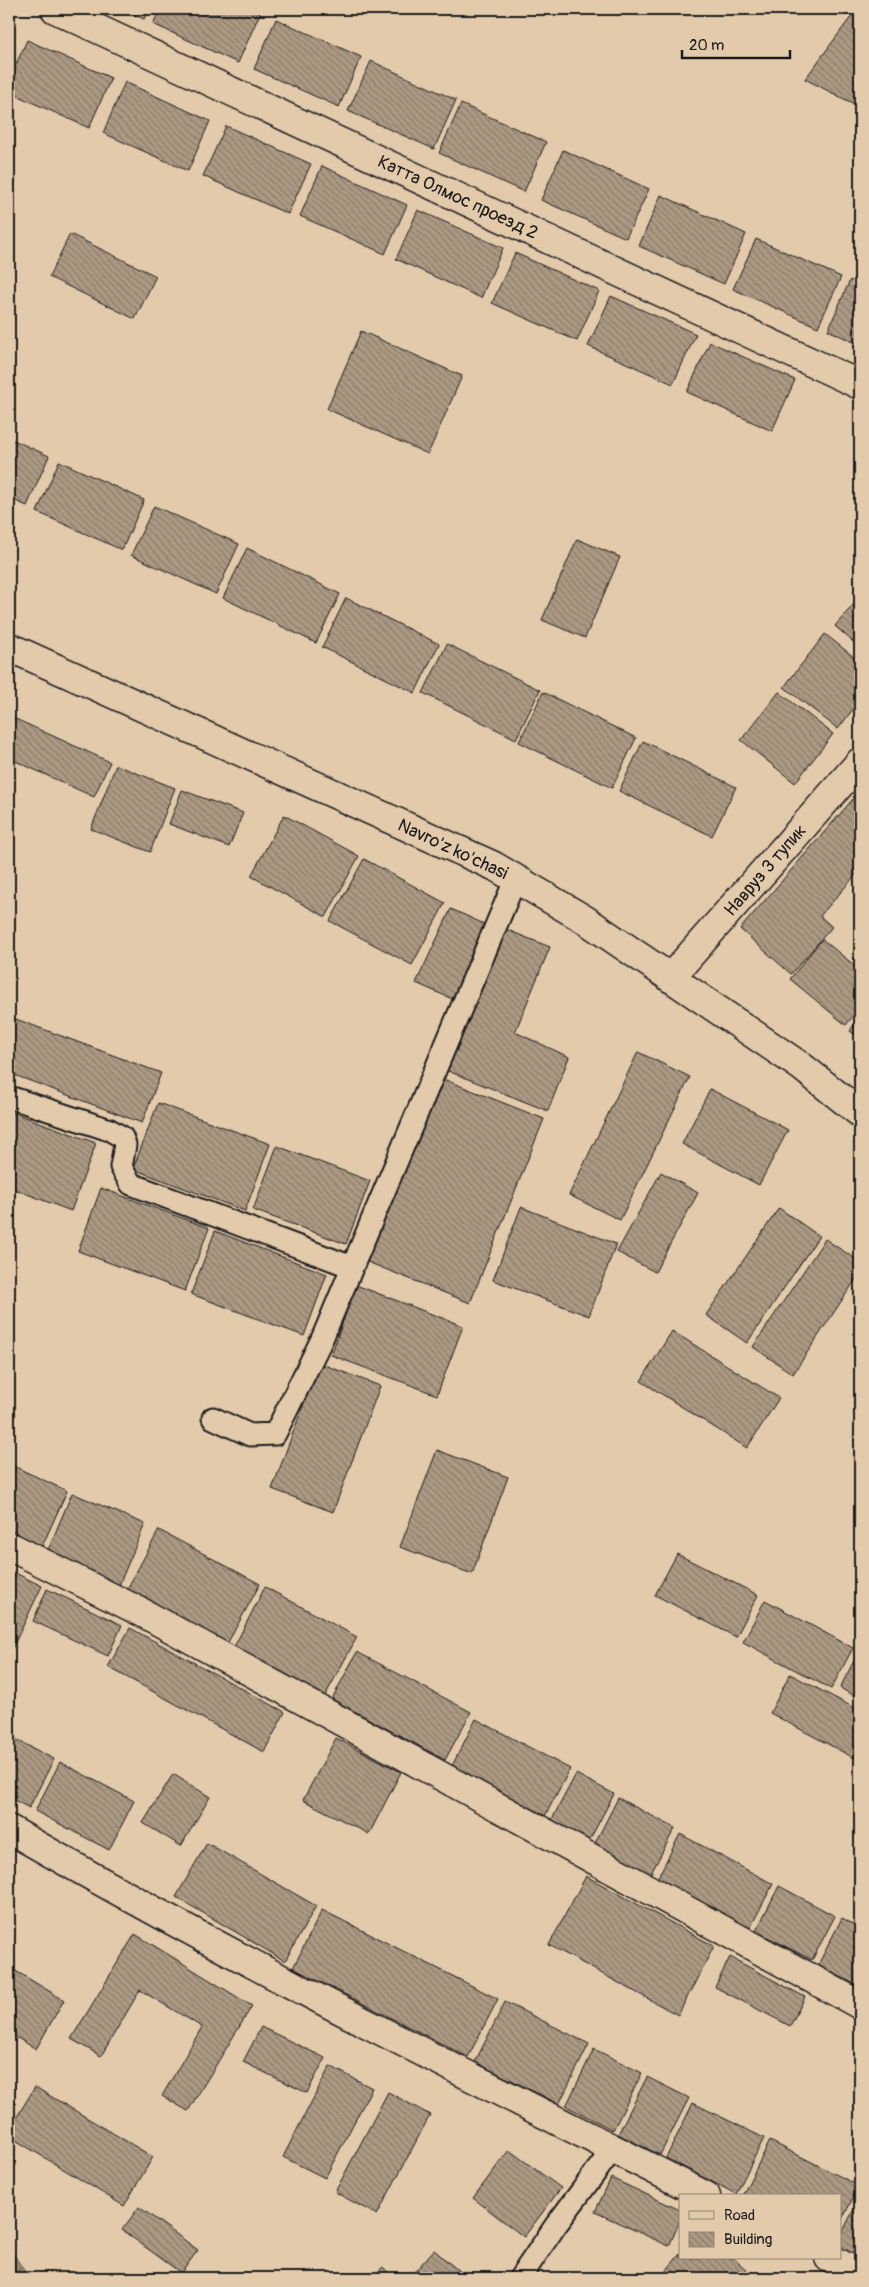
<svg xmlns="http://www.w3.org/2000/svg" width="869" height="2287" viewBox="0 0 869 2287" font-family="Pangolin,sans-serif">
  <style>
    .water { fill: url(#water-waves); stroke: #655d51 }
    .building { fill: url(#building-back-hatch); stroke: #1c1c1c }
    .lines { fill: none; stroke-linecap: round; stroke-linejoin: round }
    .lane-casing { stroke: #1c1c1c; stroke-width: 25 }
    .street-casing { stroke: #1c1c1c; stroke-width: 31 }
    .secondary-casing { stroke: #1c1c1c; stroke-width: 31 }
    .lane { stroke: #e3caab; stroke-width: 21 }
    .street { stroke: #e3caab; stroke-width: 28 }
    .secondary { stroke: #e3caab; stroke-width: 28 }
    .labels { text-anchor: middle; stroke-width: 4; stroke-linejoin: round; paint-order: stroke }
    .street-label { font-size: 18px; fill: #1c1c1c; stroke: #e3caab }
  </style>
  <defs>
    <pattern id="water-waves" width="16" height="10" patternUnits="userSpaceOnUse" patternTransform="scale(1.25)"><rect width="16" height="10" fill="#968874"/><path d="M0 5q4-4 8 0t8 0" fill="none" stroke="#7a6e5e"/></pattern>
    <pattern id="building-back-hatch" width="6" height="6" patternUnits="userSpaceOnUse" patternTransform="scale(1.25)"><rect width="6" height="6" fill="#ac9983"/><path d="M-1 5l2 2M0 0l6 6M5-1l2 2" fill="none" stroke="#8b7c6a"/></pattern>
  </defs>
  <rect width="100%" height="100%" fill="#e3caab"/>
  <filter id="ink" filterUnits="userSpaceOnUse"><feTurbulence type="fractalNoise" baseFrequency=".02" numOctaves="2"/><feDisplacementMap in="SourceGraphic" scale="10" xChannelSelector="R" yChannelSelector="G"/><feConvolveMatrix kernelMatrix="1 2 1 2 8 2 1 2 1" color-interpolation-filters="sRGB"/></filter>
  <g filter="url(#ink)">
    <path class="water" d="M9 2247 29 2278H9Z"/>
    <path class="building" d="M121 9H149L144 19Z
      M160 9H251L260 13 238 63 153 24Z
      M857 9H860V107L805 79Z
      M276 19 361 57 339 107 254 69Z
      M9 35 14 38 9 49Z
      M27 40 111 78 89 128 9 92V80Z
      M371 61 456 100 434 149 348 111Z
      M125 82 210 121 188 171 103 133Z
      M461 104 546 142 524 192 439 153Z
      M226 126 311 164 288 214 203 176Z
      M563 150 649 189 626 238 541 200Z
      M322 166 407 205 385 254 300 216Z
      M661 195 746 234 724 284 639 246Z
      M418 210 503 248 481 298 396 259Z
      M70 234 156 276 135 319 49 277Z
      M756 239 841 277 818 327 733 289Z
      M515 253 599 291 577 341 492 303Z
      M850 280 860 285V345L828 330Z
      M611 296 696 334 673 384 588 346Z
      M361 331 462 376 428 454 327 409Z
      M710 342 795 380 772 431 687 392Z
      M9 438 49 456 27 506 9 498Z
      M59 461 144 500 122 550 37 512Z
      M154 506 239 544 216 594 131 555Z
      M577 539 620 557 585 638 542 620Z
      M247 548 340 594 316 643 223 598Z
      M860 597V648L835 626Z
      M346 598 439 644 415 693 322 647Z
      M825 634 860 662V700L838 729 784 687Z
      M447 644 540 690 516 739 423 693Z
      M543 692 636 738 612 788 519 742Z
      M779 692 833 734 795 783 741 740Z
      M9 716 110 762 94 797 9 758Z
      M643 741 736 787 712 836 619 791Z
      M116 765 175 788 150 852 91 829Z
      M182 790 243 813 229 847 169 824Z
      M860 791V870L820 916 832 927 791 974 740 929Z
      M284 815 359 856 326 917 251 876Z
      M364 859 445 903 412 965 330 921Z
      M451 909 493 928 459 1002 416 983Z
      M500 927 550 947 515 1032 569 1057 548 1111 443 1069Z
      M822 939 860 970V1007L846 1025 790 979Z
      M860 1015V1038L850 1031Z
      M13 1018 161 1073 142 1123 9 1073V1028Z
      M638 1052 690 1077 620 1220 569 1195Z
      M438 1077 544 1119 470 1303 365 1261Z
      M710 1089 788 1130 759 1185 682 1144Z
      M158 1103 270 1144 245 1211 133 1169Z
      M9 1111 96 1143 71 1211 9 1187Z
      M277 1146 370 1181 346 1244 253 1210Z
      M661 1172 698 1193 655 1272 617 1252Z
      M101 1188 209 1228 185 1291 78 1251Z
      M521 1207 616 1244 589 1316 493 1280Z
      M779 1208 819 1236 747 1343 706 1315Z
      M215 1231 327 1274 304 1336 191 1294Z
      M825 1239 860 1262V1273L793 1374 753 1347Z
      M356 1285 463 1326 437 1395 331 1355Z
      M672 1331 779 1398 747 1448 641 1381Z
      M319 1363 380 1386 333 1512 272 1489Z
      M437 1450 508 1477 472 1574 400 1547Z
      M9 1464 67 1491 40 1551 9 1537Z
      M72 1493 145 1524 119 1585 46 1555Z
      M159 1530 260 1584 227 1644 126 1591Z
      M677 1554 758 1595 736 1637 655 1595Z
      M9 1570 42 1586 9 1655Z
      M265 1587 357 1637 325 1696 234 1647Z
      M47 1589 122 1625 108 1656 33 1621Z
      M765 1600 853 1648 831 1689 743 1642Z
      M130 1628 285 1712 264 1752 108 1667Z
      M860 1649V1699L840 1688Z
      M357 1652 471 1712 445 1760 332 1699Z
      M790 1674 860 1711V1745L854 1758 770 1713Z
      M476 1719 570 1769 545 1816 452 1766Z
      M9 1736 54 1759 29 1808 9 1797Z
      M336 1738 401 1772 369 1834 303 1800Z
      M60 1762 134 1801 109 1850 35 1811Z
      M173 1774 210 1797 181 1846 143 1823Z
      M576 1774 614 1794 589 1841 551 1821Z
      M618 1798 675 1828 650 1875 594 1845Z
      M680 1834 773 1884 750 1928 657 1879Z
      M207 1843 316 1906 285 1961 176 1897Z
      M586 1876 714 1946 678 2015 549 1945Z
      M779 1886 835 1916 812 1960 756 1931Z
      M322 1910 498 1999 468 2057 293 1968Z
      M842 1918 860 1928V1987L818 1965Z
      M135 1934 252 2006 188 2111 162 2096 202 2027 140 1990 101 2056 71 2039Z
      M730 1957 805 1997 790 2026 715 1987Z
      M9 1967 64 2000 36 2049 9 2033Z
      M505 2002 589 2044 559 2104 475 2062Z
      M261 2027 325 2058 307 2093 243 2062Z
      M594 2049 642 2073 613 2130 566 2106Z
      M330 2066 372 2088 325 2178 283 2157Z
      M647 2077 689 2098 660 2155 618 2134Z
      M35 2087 153 2157 124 2206 9 2136V2130Z
      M388 2092 430 2115 377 2215 335 2192Z
      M693 2103 764 2138 736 2194 666 2158Z
      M770 2141 859 2186 840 2223V2196H742Z
      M509 2150 561 2188 524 2237 473 2198Z
      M611 2178 680 2210V2221L669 2246 595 2212Z
      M860 2197V2259L840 2249V2237Z
      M139 2207 198 2250 181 2273 122 2230Z
      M434 2250 467 2278H409Z
      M680 2254V2258H733L756 2278H660Z
      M383 2267 393 2278H371Z"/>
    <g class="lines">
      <g class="lane-casing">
        <path id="lane" d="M9 1097 110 1130 122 1137 125 1145 121 1167 131 1184 352 1267
          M213 1418 250 1435 275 1434 322 1339 516 878
          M520 2278 556 2225 613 2149"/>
      </g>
      <g class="street-casing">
        <path id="street" d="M55 9 860 385
          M670 978 860 762
          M9 1546 143 1613 860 2005
          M9 1829C236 1961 472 2077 706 2196
          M829 2258 860 2274"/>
      </g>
      <g class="secondary-casing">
        <path id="secondary" d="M9 647 494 866 584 919 802 1067 860 1113"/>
      </g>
      <use href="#lane" class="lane"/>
      <use href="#street" class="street"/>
      <use href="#secondary" class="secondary"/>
    </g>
  </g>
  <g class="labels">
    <g class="street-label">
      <text transform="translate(458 197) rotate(25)" y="6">Катта Олмос проезд 2</text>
      <text transform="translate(453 849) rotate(25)" y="6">Navro'z ko'chasi</text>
      <text transform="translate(765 870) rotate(-49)" y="6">Навруз 3 тупик</text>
    </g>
  </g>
  <rect width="869" height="2287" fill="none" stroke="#e3caab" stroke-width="30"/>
  <rect x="15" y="15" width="839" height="2257" fill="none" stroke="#1c1c1c" stroke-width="2" filter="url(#ink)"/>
  <rect x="679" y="2194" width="162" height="65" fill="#e3caab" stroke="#938472"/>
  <rect x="689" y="2211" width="25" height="8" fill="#e3caab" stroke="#938472"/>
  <text x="724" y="2220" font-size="15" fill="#1c1c1c">Road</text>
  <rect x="689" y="2232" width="25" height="15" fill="url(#building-back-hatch)" stroke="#938472"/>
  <text x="724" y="2244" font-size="15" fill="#1c1c1c">Building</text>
  <path d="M682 50v8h108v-8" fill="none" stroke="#1c1c1c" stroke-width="2.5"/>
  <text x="689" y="50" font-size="15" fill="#1c1c1c" stroke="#e3caab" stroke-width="4" paint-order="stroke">20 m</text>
</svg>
